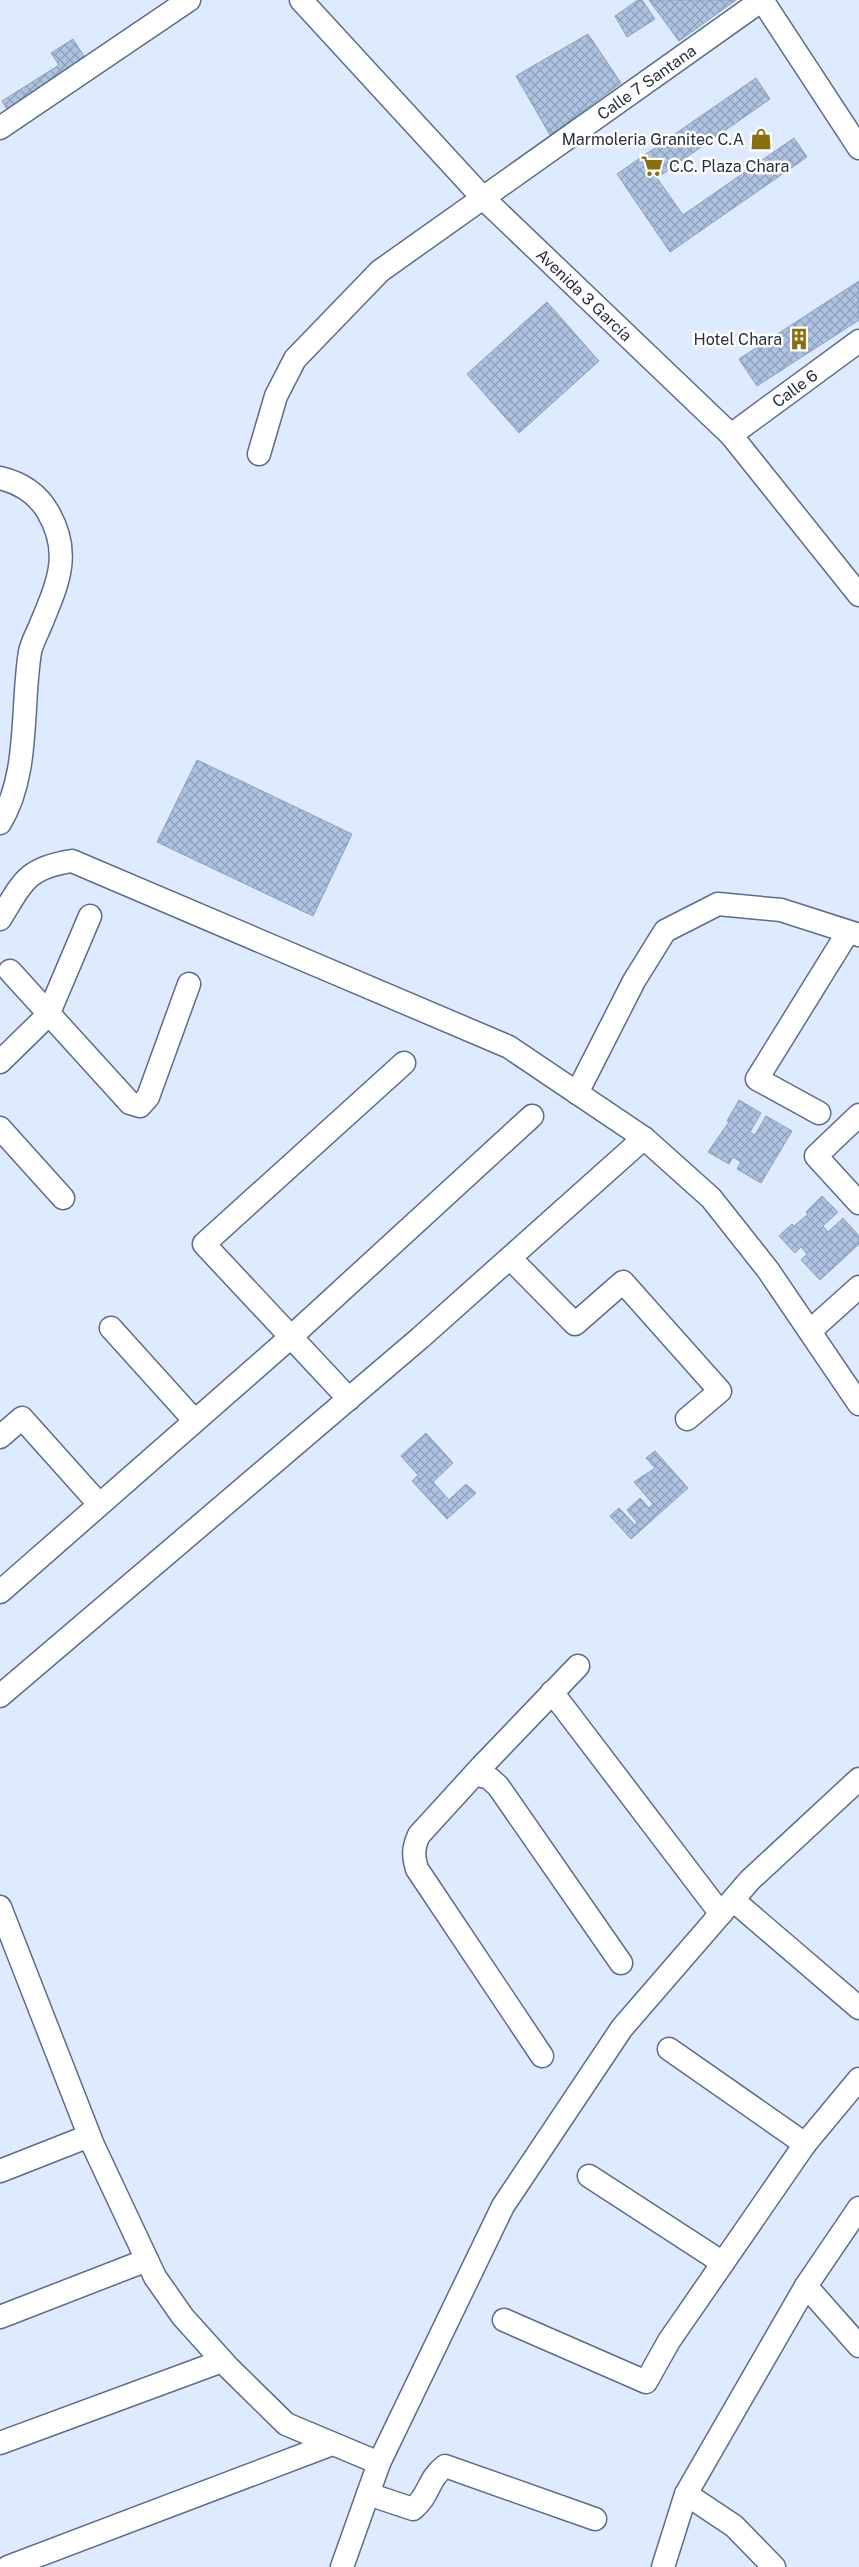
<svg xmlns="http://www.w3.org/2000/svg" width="859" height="2567" viewBox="0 0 859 2567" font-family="'Public Sans',sans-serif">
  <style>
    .building { fill: url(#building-cross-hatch); stroke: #8c9fbd }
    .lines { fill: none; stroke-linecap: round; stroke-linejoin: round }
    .minor-casing { stroke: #5b6d89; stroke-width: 25 }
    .minor { stroke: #fff; stroke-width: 22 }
    .labels { text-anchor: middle; stroke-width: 5; stroke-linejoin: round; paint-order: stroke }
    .street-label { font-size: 16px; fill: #28303c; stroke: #fff }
    .poi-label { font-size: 16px; fill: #28303c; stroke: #fff; text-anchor: end }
  </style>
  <defs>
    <pattern id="building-cross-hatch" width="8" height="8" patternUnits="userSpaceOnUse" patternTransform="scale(1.25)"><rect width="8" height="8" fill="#aec3e1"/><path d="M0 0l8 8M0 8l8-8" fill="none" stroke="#8e9fb8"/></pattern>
  </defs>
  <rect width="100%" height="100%" fill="#deebfe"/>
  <path class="building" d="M638 0H642L655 19 627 37 615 16Z
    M649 0H736L679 41Z
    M588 34 621 83 550 135 516 76Z
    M73 39 87 61 14 120 2 101 59 65 51 53Z
    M756 78 770 99 657 178 683 215 794 138 807 157 670 252 617 174Z
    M859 281V320L757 386 739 359Z
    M547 302 599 361 519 433 467 374Z
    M197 760 352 834 313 916 157 842Z
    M739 1100 761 1113 750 1132 755 1135 766 1116 792 1131 761 1183 737 1169 741 1162 733 1157 729 1164 708 1152 729 1122 727 1121Z
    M822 1196 838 1212 823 1226 828 1232 843 1218 859 1236V1244L820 1280 801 1260 807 1254 801 1247 795 1253 779 1236 792 1224 794 1226 808 1214 806 1212Z
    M426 1433 453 1463 433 1482 449 1500 466 1484 476 1493 447 1519 412 1481 418 1475 401 1456Z
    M655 1451 688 1488 631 1539 610 1516 619 1508 635 1525 637 1522 627 1510 640 1498 649 1508 653 1504 634 1482 655 1468 646 1458Z"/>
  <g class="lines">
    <g class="minor-casing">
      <g id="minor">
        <path id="s1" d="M301 0 483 198 731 435 859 595"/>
        <path d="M762 0 859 148"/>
        <path d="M0 128 189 0"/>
        <path id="s2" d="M731 435 859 341"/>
        <path id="s3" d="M259 454 276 396 295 359 380 271 762 0"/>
        <path d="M0 478C21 483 37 493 48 512 72 553 58 583 41 624 38 632 32 642 30 652 21 706 30 774 0 823"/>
        <path d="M0 919C23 882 26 868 72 861L509 1047 644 1138 711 1198 768 1270 859 1404"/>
        <path d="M10 971 130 1103 140 1106 148 1097 189 984"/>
        <path d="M0 1062 48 1015 90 916"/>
        <path d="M577 1093 634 981 665 931 718 904 781 910 859 935"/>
        <path d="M819 1113 757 1079 848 932"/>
        <path d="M859 1115 816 1156 859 1203"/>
        <path d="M0 1128 63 1198"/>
        <path d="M510 1258 575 1324 623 1282 720 1391 687 1419"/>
        <path d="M111 1328 194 1420"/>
        <path d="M810 1331 859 1287"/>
        <path d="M349 1399 204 1244 404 1063"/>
        <path d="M0 1437 22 1418 99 1504"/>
        <path d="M0 1592 292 1336 532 1116"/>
        <path d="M552 1692 721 1914"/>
        <path d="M0 1696 420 1338 644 1138"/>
        <path d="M475 1774 489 1778 498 1786 621 1963"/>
        <path d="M733 1900 859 2008"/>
        <path d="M0 1907 93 2145 155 2277 183 2317 229 2368 286 2424 379 2463"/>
        <path d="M669 2049 805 2144"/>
        <path d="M542 2056 417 1869C413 1856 413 1848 419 1835L482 1766 578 1666"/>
        <path d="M0 2171 89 2136"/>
        <path d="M589 2176 723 2263"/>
        <path d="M806 2286 859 2346"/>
        <path d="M0 2317 147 2260"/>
        <path d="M504 2320 646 2382 669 2341 805 2144 859 2079"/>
        <path d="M0 2443 222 2361"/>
        <path d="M368 2494 413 2509C430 2495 427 2480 445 2466L595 2519"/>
        <path d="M686 2494 734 2526 774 2567"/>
        <path d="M8 2567 332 2444"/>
        <path d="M342 2567 379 2463 503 2206 622 2028 750 1880 859 1779"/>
        <path d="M663 2567 686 2494 806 2286 859 2208"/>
      </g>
    </g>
    <use href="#minor" class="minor"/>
  </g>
  <defs>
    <g id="shop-bare" transform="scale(1.725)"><path d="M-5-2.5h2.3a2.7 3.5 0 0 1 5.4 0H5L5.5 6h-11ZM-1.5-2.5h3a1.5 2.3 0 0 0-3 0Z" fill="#876f0f" stroke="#fff" stroke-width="2.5" paint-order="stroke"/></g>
    <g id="supermarket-bare" transform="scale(1.725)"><path d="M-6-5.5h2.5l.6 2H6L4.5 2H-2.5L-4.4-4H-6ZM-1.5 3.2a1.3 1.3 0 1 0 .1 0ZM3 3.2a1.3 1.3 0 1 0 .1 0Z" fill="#876f0f" stroke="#fff" stroke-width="2.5" paint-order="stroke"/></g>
    <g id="building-bare" transform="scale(1.725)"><path d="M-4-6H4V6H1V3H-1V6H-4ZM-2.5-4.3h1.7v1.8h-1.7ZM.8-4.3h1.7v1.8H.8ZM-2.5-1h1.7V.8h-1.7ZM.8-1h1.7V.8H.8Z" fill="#876f0f" stroke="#fff" stroke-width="2.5" paint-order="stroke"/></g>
  </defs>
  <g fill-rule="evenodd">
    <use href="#shop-bare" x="761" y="139"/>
    <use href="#supermarket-bare" x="652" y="166"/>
    <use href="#building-bare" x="799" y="339"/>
  </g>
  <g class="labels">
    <g class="street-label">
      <text dy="6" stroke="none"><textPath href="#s3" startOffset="551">Calle 7 Santana</textPath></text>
      <text dy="6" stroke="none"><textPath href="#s1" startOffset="409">Avenida 3 García</textPath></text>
      <text dy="6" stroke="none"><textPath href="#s2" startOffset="79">Calle 6</textPath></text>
    </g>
    <g class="poi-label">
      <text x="744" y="145">Marmoleria Granitec C.A</text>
      <text x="669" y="172" text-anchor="start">C.C. Plaza Chara</text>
      <text x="782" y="345">Hotel Chara</text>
    </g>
  </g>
</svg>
